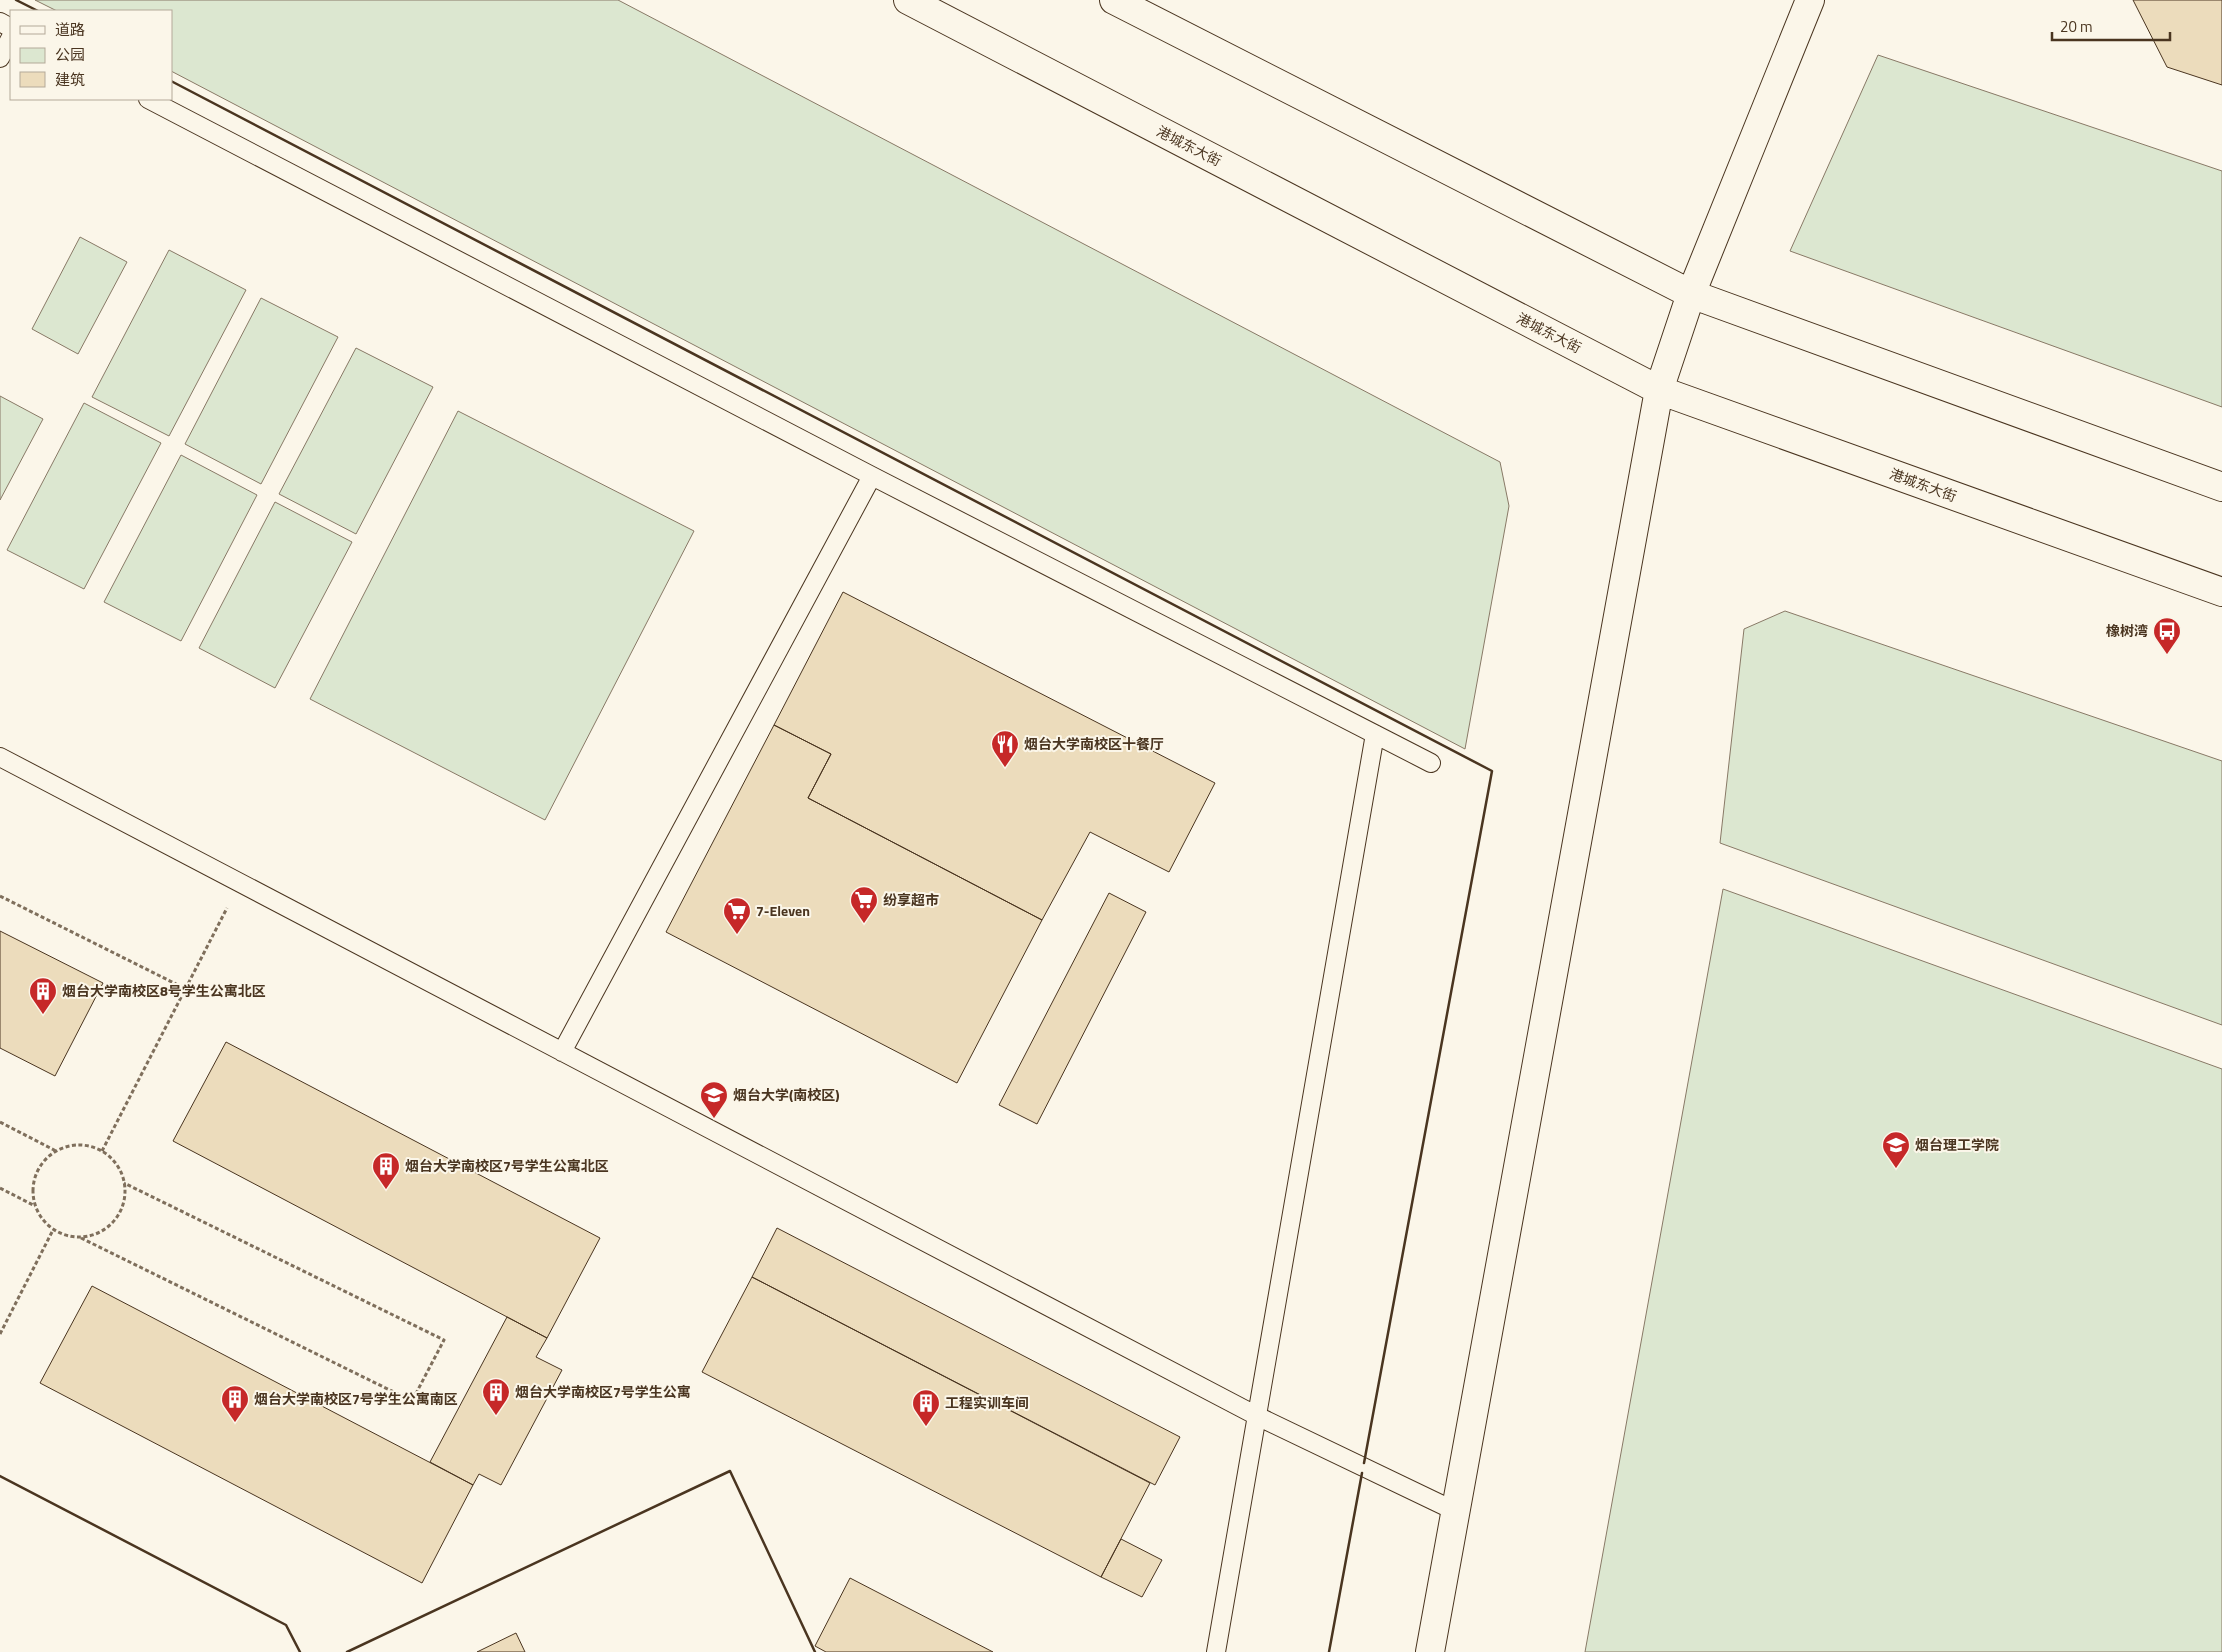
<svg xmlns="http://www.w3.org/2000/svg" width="2222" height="1652" viewBox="0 0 2222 1652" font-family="'Titillium Web','Noto Sans SC',sans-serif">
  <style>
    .green { fill: #dce7d0; stroke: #887966 }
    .building { fill: #ecdcbc; stroke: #4a3520 }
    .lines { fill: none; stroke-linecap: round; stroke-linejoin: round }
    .lane-casing { stroke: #4a3520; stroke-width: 20 }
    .secondary-casing { stroke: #4a3520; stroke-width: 30 }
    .path { stroke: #7f6f5c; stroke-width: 3; stroke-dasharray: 4 2.5; stroke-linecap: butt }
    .lane { stroke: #fbf6e9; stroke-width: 18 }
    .secondary { stroke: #fbf6e9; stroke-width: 28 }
    .wall { stroke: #4a3520; stroke-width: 2.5 }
    .labels { text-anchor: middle; stroke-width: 4; stroke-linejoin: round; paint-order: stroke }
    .street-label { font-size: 14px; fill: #4a3520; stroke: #fbf6e9 }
    .poi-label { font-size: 14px; font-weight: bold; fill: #4a3520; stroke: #fbf6e9; text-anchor: start }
  </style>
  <rect width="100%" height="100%" fill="#fbf6e9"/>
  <path class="green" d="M35 0H618L1500 462 1509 506 1465 749 171 71V11H57Z
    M1878 55 2222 171V407L1790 251Z
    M80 237 127 262 78 354 32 329Z
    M169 250 246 290 169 436 92 397Z
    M261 298 338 337 261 484 185 444Z
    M356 348 433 387 356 534 279 494Z
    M0 396 43 419 0 500Z
    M84 403 161 443 84 589 7 550Z
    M458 411 694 531 545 820 310 699Z
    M181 455 257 495 181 641 104 602Z
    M275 502 352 542 275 688 199 648Z
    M1785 611 2222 761V1025L1720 843 1744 629Z
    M1723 889 2222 1069V1652H1585Z"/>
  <path class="building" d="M2133 0H2222V85L2167 67Z
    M843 592 1215 783 1169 872 1090 832 1042 920 808 798 831 754 774 725Z
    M774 725 831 754 808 798 1042 920 957 1083 666 932Z
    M1109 893 1146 912 1037 1124 999 1105Z
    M0 931 103 983 55 1076 0 1048Z
    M226 1042 600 1238 547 1338 173 1141Z
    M777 1228 1180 1437 1155 1485 752 1277Z
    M752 1277 1150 1483 1101 1577 702 1372Z
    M92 1286 473 1485 422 1583 40 1383Z
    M507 1317 547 1338 536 1357 562 1370 501 1485 479 1474 473 1485 430 1462Z
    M1121 1539 1162 1560 1142 1597 1101 1577Z
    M850 1578 993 1652H826L815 1646Z
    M516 1633 525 1652H477Z"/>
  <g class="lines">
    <g class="lane-casing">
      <path id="lane" d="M0 22 11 28
        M0 58 11 37
        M148 99 872 476 1431 763
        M0 757 1257 1416 1455 1511
        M562 1052 872 476
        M1216 1652 1375 734"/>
    </g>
    <g class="secondary-casing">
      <path id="secondary" d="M908 0 1659 390 2222 592
        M1114 0 1691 294 2222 487
        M1430 1652 1659 390 1691 294 1810 0"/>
    </g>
    <path class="path" d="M0 896 184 988
      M0 1122 56 1151
      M33 1191a46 46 0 1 1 92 0a46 46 0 1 1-92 0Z
      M102 1151 227 908
      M0 1188 35 1206
      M81 1238 412 1401 444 1340 124 1183
      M0 1334 53 1230"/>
    <use href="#lane" class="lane"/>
    <use href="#secondary" class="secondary"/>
    <path class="wall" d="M16 0 38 11
      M171 81 1492 771 1364 1463
      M0 1476 286 1625 300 1652
      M347 1652 730 1471 815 1652
      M1329 1652 1362 1473"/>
  </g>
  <defs>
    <g id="bus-pin" transform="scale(1.4375)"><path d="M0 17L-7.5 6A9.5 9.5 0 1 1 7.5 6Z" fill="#c62828" stroke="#fbf6e9"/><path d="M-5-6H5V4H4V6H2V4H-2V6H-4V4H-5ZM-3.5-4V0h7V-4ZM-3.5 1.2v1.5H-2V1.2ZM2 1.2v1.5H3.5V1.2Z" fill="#fff"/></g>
    <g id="restaurant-pin" transform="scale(1.4375)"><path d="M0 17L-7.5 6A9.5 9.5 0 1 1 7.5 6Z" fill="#c62828" stroke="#fbf6e9"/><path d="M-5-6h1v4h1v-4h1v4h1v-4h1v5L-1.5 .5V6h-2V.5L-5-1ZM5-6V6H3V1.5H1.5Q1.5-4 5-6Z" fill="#fff"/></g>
    <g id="supermarket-pin" transform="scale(1.4375)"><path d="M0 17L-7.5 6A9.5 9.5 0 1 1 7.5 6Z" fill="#c62828" stroke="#fbf6e9"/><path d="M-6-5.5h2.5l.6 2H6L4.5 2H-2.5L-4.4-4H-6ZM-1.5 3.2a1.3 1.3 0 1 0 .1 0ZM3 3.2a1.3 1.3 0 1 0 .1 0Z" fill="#fff"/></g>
    <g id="building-pin" transform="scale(1.4375)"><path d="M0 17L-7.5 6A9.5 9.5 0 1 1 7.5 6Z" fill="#c62828" stroke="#fbf6e9"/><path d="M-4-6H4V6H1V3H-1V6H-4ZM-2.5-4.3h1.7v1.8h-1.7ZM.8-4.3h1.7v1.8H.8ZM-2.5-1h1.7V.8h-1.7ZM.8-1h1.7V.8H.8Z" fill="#fff"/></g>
    <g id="university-pin" transform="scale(1.4375)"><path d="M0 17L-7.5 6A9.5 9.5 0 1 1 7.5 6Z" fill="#c62828" stroke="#fbf6e9"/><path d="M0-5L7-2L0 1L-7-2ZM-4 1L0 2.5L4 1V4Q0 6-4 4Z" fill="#fff"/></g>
  </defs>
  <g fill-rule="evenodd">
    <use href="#bus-pin" x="2167" y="631"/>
    <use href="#restaurant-pin" x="1005" y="744"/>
    <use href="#supermarket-pin" x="864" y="900"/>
    <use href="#supermarket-pin" x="737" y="911"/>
    <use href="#building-pin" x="43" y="991"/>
    <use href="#university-pin" x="714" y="1095"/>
    <use href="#university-pin" x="1896" y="1145"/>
    <use href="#building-pin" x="386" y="1166"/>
    <use href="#building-pin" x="496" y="1392"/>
    <use href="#building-pin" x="235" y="1399"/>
    <use href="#building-pin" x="926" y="1403"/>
  </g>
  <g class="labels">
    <g class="street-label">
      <text transform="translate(1189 146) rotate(27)" y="5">港城东大街</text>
      <text transform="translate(1549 333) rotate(27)" y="5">港城东大街</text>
      <text transform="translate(1923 485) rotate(20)" y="5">港城东大街</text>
    </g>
    <g class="poi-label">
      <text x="2148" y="636" text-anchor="end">橡树湾</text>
      <text x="1024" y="749">烟台大学南校区十餐厅</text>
      <text x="883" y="905">纷享超市</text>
      <text x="756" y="916">7-Eleven</text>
      <text x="62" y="996">烟台大学南校区8号学生公寓北区</text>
      <text x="733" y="1100">烟台大学(南校区)</text>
      <text x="1915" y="1150">烟台理工学院</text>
      <text x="405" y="1171">烟台大学南校区7号学生公寓北区</text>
      <text x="515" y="1397">烟台大学南校区7号学生公寓</text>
      <text x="254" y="1404">烟台大学南校区7号学生公寓南区</text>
      <text x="945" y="1408">工程实训车间</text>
    </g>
  </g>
  <rect x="10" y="10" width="162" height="90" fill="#fbf6e9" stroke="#b4a999"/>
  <rect x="20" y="26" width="25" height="8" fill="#fbf6e9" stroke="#b4a999"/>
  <text x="55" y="35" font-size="15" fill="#4a3520">道路</text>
  <rect x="20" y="48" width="25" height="15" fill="#dce7d0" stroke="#b4a999"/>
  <text x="55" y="60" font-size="15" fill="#4a3520">公园</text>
  <rect x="20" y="72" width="25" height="15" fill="#ecdcbc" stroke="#b4a999"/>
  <text x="55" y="85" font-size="15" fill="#4a3520">建筑</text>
  <path d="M2052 32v8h118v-8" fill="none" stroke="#4a3520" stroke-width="2.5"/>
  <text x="2060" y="32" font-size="15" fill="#4a3520" stroke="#fbf6e9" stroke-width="4" paint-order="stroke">20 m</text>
</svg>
